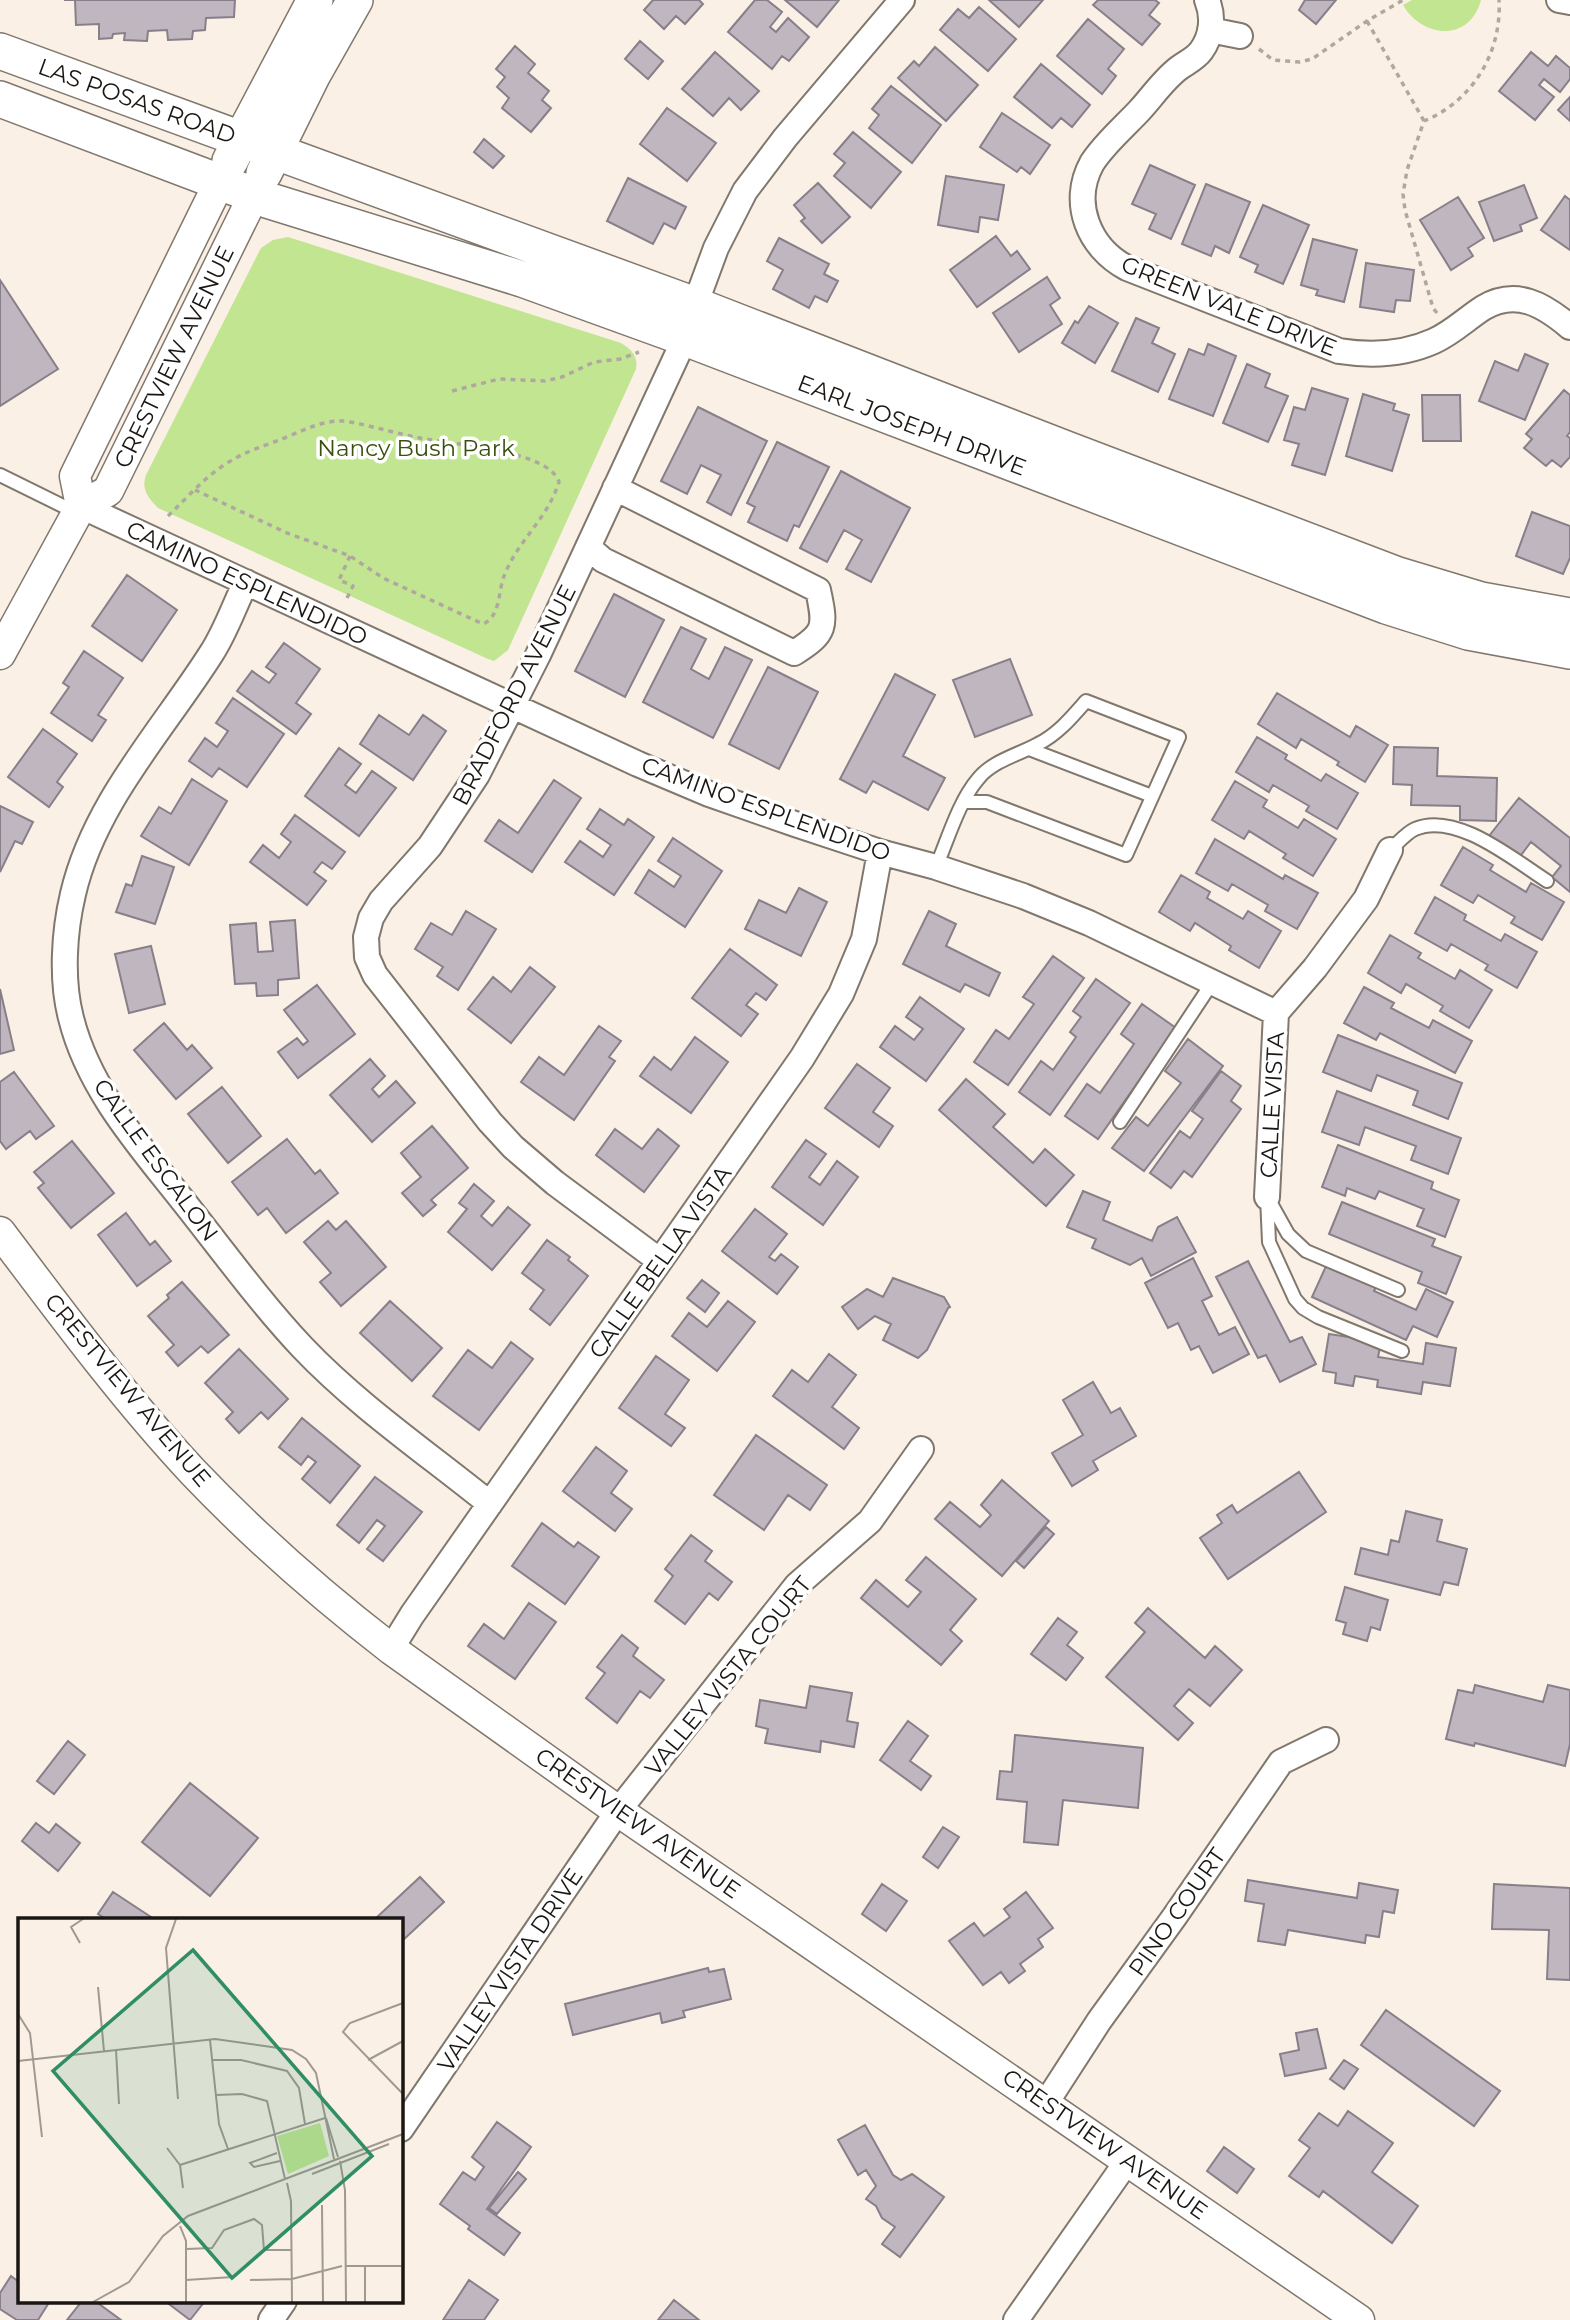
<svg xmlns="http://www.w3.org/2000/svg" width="1570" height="2320" viewBox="0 0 1570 2320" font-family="Montserrat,sans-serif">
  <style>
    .green { fill: #c1e591 }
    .building { fill: #bfb6c0; stroke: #877f89; stroke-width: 2 }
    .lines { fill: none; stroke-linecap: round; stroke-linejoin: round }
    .service-casing { stroke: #80776d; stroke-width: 16 }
    .minor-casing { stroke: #80776d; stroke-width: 28 }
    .tertiary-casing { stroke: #80776d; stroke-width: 33 }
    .secondary-casing { stroke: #80776d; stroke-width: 38 }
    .path { stroke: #b0a8a0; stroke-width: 3.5; stroke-dasharray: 5 5; stroke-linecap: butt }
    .service { stroke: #fff; stroke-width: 12 }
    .minor { stroke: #fff; stroke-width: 24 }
    .tertiary { stroke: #fff; stroke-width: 30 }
    .secondary { stroke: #fff; stroke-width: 35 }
    .labels { text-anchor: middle; stroke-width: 7; stroke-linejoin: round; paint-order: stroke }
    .street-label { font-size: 23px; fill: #1a1613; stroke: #fff }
    .park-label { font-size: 23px; fill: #39500d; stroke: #fff }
    .inset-road { fill: none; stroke: #a09991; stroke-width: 2 }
    .view { fill: #308e66; fill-opacity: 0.15; stroke: #308e66; stroke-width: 3.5 }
    .inset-edge { fill: none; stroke: #1a1613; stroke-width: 3.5 }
  </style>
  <rect width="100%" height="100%" fill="#faf0e5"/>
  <path class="green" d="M1412 0H1481C1470 42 1423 39 1403 5Z
    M288 237 621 343C632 350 638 356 636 369L508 650 494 661 488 659 158 508C148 498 141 489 146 475L261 248 273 240Z"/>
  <path class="building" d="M64 0H235L234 17 206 18 205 30 193 31 192 39 168 40 167 30 148 31 147 41 124 40 125 33 113 34 112 38 99 39V24L76 25 75 0Z
    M653 0H699L703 4 685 24 676 16 664 29 644 10Z
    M755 0H767L782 12 770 27 776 32 788 18 809 37 789 61 782 56 772 69 728 32Z
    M785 0H839L817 27Z
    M989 0H1043L1019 27Z
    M1098 0H1155L1159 3 1149 15 1160 24 1142 45 1093 5Z
    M1305 0H1336L1316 24 1299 10Z
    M979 7 1016 39 988 71 940 30 958 9 969 18Z
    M1088 19 1124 49 1108 69 1116 76 1102 94 1057 56Z
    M640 41 663 61 648 79 625 59Z
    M515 46 535 64 528 73 549 91 542 100 551 108 531 132 502 108 509 98 497 87 505 77 496 69Z
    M935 47 978 85 946 121 898 78 914 61 919 66Z
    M715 52 759 91 741 110 729 98 713 116 682 89Z
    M1531 52 1548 66 1556 56 1570 68V79L1560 92 1544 79 1539 85 1554 97 1535 120 1499 91Z
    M1041 64 1090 105 1072 127 1061 118 1052 128 1014 97Z
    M891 86 941 125 912 163 869 128 879 115 872 109Z
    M1570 97V121L1558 110Z
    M667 108 716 143 687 181 640 144Z
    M1002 113 1050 145 1030 174 1021 167 1017 172 980 147Z
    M853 132 901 172 871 208 834 176 845 163 834 154Z
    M484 139 504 156 493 168 474 152Z
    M1150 165 1195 185 1171 239 1149 229 1156 214 1132 204Z
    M946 176 1004 185 998 220 980 217 978 232 938 225Z
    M628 178 686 207 675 229 664 223 653 244 607 221Z
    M818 183 850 217 822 243 801 221 805 218 794 205Z
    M1206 184 1250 202 1229 253 1215 246 1211 256 1182 244Z
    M1524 185 1537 218 1520 225 1522 231 1494 241 1479 202Z
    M1565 196 1570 200V250L1541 230Z
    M1458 197 1484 238 1468 248 1473 256 1451 270 1420 220Z
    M1263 205 1309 225 1283 284 1255 272 1258 265 1240 257Z
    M996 236 1011 256 1017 251 1030 269 977 307 950 270Z
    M779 238 829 264 824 274 838 281 827 302 815 296 809 308 773 289 783 270 767 261Z
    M1313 239 1357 250 1344 302 1316 295 1318 290 1301 285Z
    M1366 263 1414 270 1410 301 1396 300 1394 312 1360 307Z
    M1047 277 1060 298 1050 305 1062 324 1019 352 993 313Z
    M0 280 58 369 0 406Z
    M1089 306 1118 323 1095 363 1062 343 1075 321 1078 323Z
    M1136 318 1159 328 1152 343 1175 354 1158 392 1112 371Z
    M1208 344 1236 356 1213 416 1169 399 1189 349 1204 355Z
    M1525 354 1548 364 1525 420 1479 401 1495 361 1518 371Z
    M1247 364 1270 374 1265 387 1288 396 1268 442 1223 423Z
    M1312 388 1348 399 1325 475 1292 465 1299 444 1284 440 1294 407 1305 410Z
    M1564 390 1570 395V432L1567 436 1570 438V457L1561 467 1552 460 1546 466 1524 448 1532 439 1526 434Z
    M1363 394 1395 404 1393 410 1409 415 1392 471 1346 456Z
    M1422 395H1460L1461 441H1423Z
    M698 407 767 441 731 515 707 502 721 475 701 465 687 494 661 481Z
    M777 442 829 467 799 527 794 525 787 541 748 522 755 507 747 503Z
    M841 471 910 508 871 582 846 569 862 540 844 530 827 562 800 548Z
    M1532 512 1570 526V558L1563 574 1516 556Z
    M127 575 177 610 142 661 92 626Z
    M614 594 664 620 625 697 575 671Z
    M681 627 706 639 691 669 709 679 725 647 752 660 713 738 643 702Z
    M284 643 320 669 296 703 311 714 296 734 237 691 252 671 269 683 276 674 266 667Z
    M84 651 123 678 98 715 106 720 92 741 51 713 69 687 63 683Z
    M1010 659 1032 715 975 737 953 680Z
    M768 667 818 692 779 769 729 744Z
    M895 674 935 695 903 756 945 778 928 810 873 781 866 793 840 779Z
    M1277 693 1350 737 1356 726 1388 745 1365 782 1337 765 1339 762 1301 739 1296 748 1258 724Z
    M233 698 284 734 247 787 219 768 212 777 189 761 205 738 217 747 228 731 216 723Z
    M379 715 409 735 423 715 446 731 413 780 360 744Z
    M43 729 77 754 57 782 63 787 49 807 8 777Z
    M1257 737 1287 755 1285 759 1321 781 1326 774 1358 793 1337 829 1306 811 1309 806 1273 785 1269 792 1236 772Z
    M1394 747 1438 748 1437 776 1497 778 1496 821 1460 820V806L1411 805 1412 785 1393 784Z
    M339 748 361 764 345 785 356 793 372 771 396 788 359 836 305 796Z
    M192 779 227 801 189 865 141 836 159 807 171 814Z
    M554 780 581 798 532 872 485 841 499 820 518 833Z
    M1235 781 1267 800 1263 807 1298 828 1304 819 1336 839 1313 876 1283 858 1286 854 1249 831 1244 839 1212 820Z
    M1519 798 1570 838V892L1552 877 1561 866 1531 842 1518 859 1489 836Z
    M0 806 33 822 22 844 15 841 0 872Z
    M600 809 624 825 628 819 654 837 614 895 565 862 580 841 603 857 611 845 587 829Z
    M295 815 345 852 332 869 322 862 314 872 326 881 307 905 250 862 263 845 279 858 291 842 281 834Z
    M673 838 722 871 685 927 635 893 649 870 674 887 681 876 658 861Z
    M1215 839 1283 879 1285 875 1318 893 1297 929 1265 911 1268 905 1232 884 1228 891 1196 873Z
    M1463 847 1493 865 1490 870 1526 892 1531 883 1564 902 1542 940 1511 923 1515 917 1478 895 1473 903 1441 885Z
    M142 856 174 867 155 924 116 912 126 884 132 886Z
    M1181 875 1210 892 1207 898 1243 919 1248 911 1281 931 1259 968 1229 950 1231 946 1195 923 1190 931 1159 912Z
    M799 888 827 902 801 956 745 929 759 900 786 913Z
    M1435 897 1466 915 1464 920 1501 941 1505 934 1537 952 1517 988 1485 970 1488 965 1451 944 1447 951 1415 933Z
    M466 911 496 929 458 990 437 976 443 967 415 949 431 923 452 935Z
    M929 911 956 924 946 946 1000 973 989 996 965 984 960 992 903 964Z
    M295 920 299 978 278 980V995L257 996 256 983 235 984 230 925 256 923 258 952 273 951 270 922Z
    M1390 935 1421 953 1418 958 1455 979 1460 970 1492 990 1469 1028 1440 1011 1443 1006 1406 984 1401 993 1368 973Z
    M151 946 165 1004 129 1013 115 954Z
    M730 949 777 985 766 1000 756 993 746 1005 758 1014 741 1036 692 998Z
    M1053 956 1084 978 1008 1085 974 1062 996 1030 1009 1039 1034 1004 1023 997Z
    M530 967 555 987 511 1043 468 1009 493 977 511 992Z
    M1096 979 1130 1003 1050 1115 1019 1092 1041 1061 1053 1070 1076 1037 1070 1032 1081 1017 1073 1011Z
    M317 985 355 1034 298 1078 278 1052 297 1038 303 1045 308 1041 284 1010Z
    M1364 987 1394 1003 1391 1008 1429 1028 1433 1020 1472 1041 1455 1073 1380 1033 1376 1040 1344 1023Z
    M0 989 14 1050 0 1054Z
    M920 997 964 1029 926 1081 880 1047 895 1026 914 1040 923 1029 906 1017Z
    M1142 1004 1176 1028 1098 1139 1065 1116 1087 1084 1100 1093 1134 1044 1121 1034Z
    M164 1023 187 1050 192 1045 212 1068 176 1099 134 1050Z
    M599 1026 621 1041 609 1057 615 1061 574 1120 521 1082 539 1057 564 1075Z
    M1338 1035 1462 1083 1448 1119 1413 1105 1418 1091 1377 1075 1371 1091 1323 1072Z
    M695 1037 728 1062 691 1113 640 1076 654 1057 671 1070Z
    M1188 1039 1223 1066 1144 1171 1112 1148 1136 1117 1148 1126 1181 1083 1165 1071Z
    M370 1059 385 1076 372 1089 379 1097 396 1081 415 1103 372 1142 330 1095Z
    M857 1064 890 1088 873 1112 893 1126 879 1147 825 1108Z
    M1221 1071 1241 1086 1231 1101 1241 1109 1192 1177 1184 1171 1171 1188 1150 1173 1180 1131 1190 1138 1203 1119 1192 1111Z
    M14 1072 54 1126 36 1139 30 1131 6 1149 0 1141V1082Z
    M966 1079 1005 1114 993 1127 1033 1163 1045 1149 1074 1175 1046 1206 939 1110Z
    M222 1087 261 1136 228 1163 188 1114Z
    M1337 1091 1461 1138 1448 1174 1411 1160 1416 1146 1365 1127 1359 1145 1322 1132Z
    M432 1126 468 1168 431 1200 436 1205 423 1216 402 1193 421 1177 401 1153Z
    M615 1129 642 1149 658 1129 679 1146 644 1192 596 1155Z
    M287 1139 315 1174 320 1170 338 1193 286 1233 267 1208 258 1215 232 1182Z
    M806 1140 826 1154 809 1177 820 1185 837 1161 858 1177 823 1225 772 1187Z
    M72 1141 114 1193 71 1228 38 1188 44 1183 34 1172Z
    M1338 1145 1433 1182 1431 1189 1459 1200 1445 1237 1417 1226 1424 1209 1379 1191 1375 1199 1347 1188 1345 1196 1322 1187Z
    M474 1184 494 1201 481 1216 492 1226 508 1207 530 1225 492 1270 448 1232 467 1209 459 1203Z
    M1083 1191 1110 1202 1103 1220 1152 1241 1158 1227 1177 1217 1196 1252 1151 1276 1142 1258 1130 1265 1092 1248 1096 1239 1067 1227Z
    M1342 1202 1435 1239 1432 1246 1461 1257 1446 1294 1418 1283 1422 1272 1329 1234Z
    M755 1209 787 1234 769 1257 775 1261 781 1254 798 1267 777 1294 722 1251Z
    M126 1213 150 1245 155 1241 171 1261 137 1286 98 1235Z
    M328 1221 336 1230 346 1221 386 1267 341 1306 320 1282 331 1273 304 1242Z
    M547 1240 570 1257 568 1260 588 1276 550 1325 530 1309 544 1290 522 1273Z
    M1193 1258 1212 1296 1202 1301 1219 1335 1235 1327 1249 1354 1213 1373 1199 1346 1191 1350 1178 1323 1168 1328 1145 1283Z
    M1248 1261 1290 1342 1302 1337 1316 1364 1280 1382 1266 1355 1258 1358 1216 1277Z
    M1327 1264 1376 1287 1374 1291 1416 1310 1426 1289 1453 1302 1437 1337 1413 1326 1406 1340 1312 1297Z
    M893 1278 944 1297 950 1307 948 1308 927 1350 918 1358 883 1340 891 1324 875 1316 858 1329 842 1307 867 1289 883 1297Z
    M702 1280 719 1293 705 1312 687 1298Z
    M182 1282 229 1335 208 1353 201 1346 178 1366 166 1352 174 1345 148 1316 169 1298 167 1295Z
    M390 1301 442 1348 412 1381 360 1333Z
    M728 1301 755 1322 717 1371 672 1336 689 1313 707 1327Z
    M1329 1334 1381 1342 1378 1357 1423 1364 1426 1343 1456 1348 1450 1386 1423 1382 1421 1394 1377 1387 1378 1380 1355 1376 1353 1386 1335 1383 1336 1373 1323 1371Z
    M511 1342 533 1359 479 1430 433 1396 468 1350 492 1368Z
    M239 1349 288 1399 268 1419 261 1412 239 1433 226 1419 233 1412 205 1383Z
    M829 1354 856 1375 832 1407 859 1428 844 1449 773 1396 792 1370 808 1382Z
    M656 1356 689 1380 665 1414 685 1428 671 1446 619 1408Z
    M1093 1382 1111 1413 1120 1408 1136 1436 1093 1461 1098 1470 1072 1486 1052 1453 1083 1435 1063 1400Z
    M302 1418 360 1466 330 1503 302 1479 316 1462 308 1456 301 1465 279 1447Z
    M756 1435 827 1485 810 1510 788 1495 764 1530 714 1495Z
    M596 1447 627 1471 611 1493 632 1509 615 1531 563 1491Z
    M1299 1472 1326 1512 1228 1579 1200 1538 1222 1523 1217 1515 1232 1505 1237 1513Z
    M375 1477 422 1512 383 1561 367 1549 385 1526 377 1520 359 1543 337 1525Z
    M1002 1480 1049 1521 1002 1576 935 1519 950 1502 980 1527 991 1515 981 1505Z
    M1406 1511 1442 1520 1437 1541 1467 1549 1458 1585 1444 1582 1440 1595 1355 1574 1361 1548 1388 1555 1391 1540 1399 1542Z
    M542 1523 574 1547 578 1542 599 1557 565 1604 512 1566Z
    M1046 1527 1054 1534 1024 1568 1016 1561Z
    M691 1535 712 1551 705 1561 732 1582 718 1600 709 1593 685 1624 655 1601 673 1576 665 1569Z
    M926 1557 976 1599 950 1630 962 1641 941 1665 861 1598 876 1580 908 1607 921 1592 906 1580Z
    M1345 1587 1388 1600 1380 1630 1371 1627 1367 1641 1343 1634 1346 1623 1336 1620Z
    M529 1603 556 1622 515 1679 468 1646 484 1624 504 1639Z
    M1148 1608 1205 1658 1215 1646 1242 1670 1210 1706 1189 1689 1174 1706 1193 1723 1178 1740 1106 1677 1145 1632 1135 1623Z
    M1058 1618 1077 1632 1067 1645 1083 1658 1066 1680 1031 1654Z
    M622 1635 638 1648 633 1656 664 1680 650 1698 640 1691 617 1723 586 1698 605 1673 597 1667Z
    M1475 1685 1543 1702 1548 1685 1570 1690V1744L1565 1766 1475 1743 1474 1746 1446 1739 1458 1690 1473 1693Z
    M810 1686 852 1693 847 1721 858 1723 854 1747 821 1741 820 1752 765 1743 768 1729 756 1726 760 1700 806 1708Z
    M908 1721 928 1736 910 1761 931 1776 921 1790 880 1760Z
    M1015 1735 1143 1748 1138 1808 1063 1800 1058 1845 1024 1842 1027 1802 997 1799 1000 1771 1012 1772Z
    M68 1741 85 1755 54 1794 37 1781Z
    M190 1783 258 1838 210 1896 142 1842Z
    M36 1823 49 1833 56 1824 80 1843 58 1871 22 1841Z
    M943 1827 959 1837 938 1868 923 1857Z
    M420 1877 444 1902 401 1942V1919H375Z
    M1248 1880 1357 1898 1359 1883 1398 1890 1394 1913 1383 1911 1379 1937 1366 1935 1365 1943 1288 1930 1285 1945 1258 1941 1264 1904 1245 1901Z
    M882 1884 907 1901 886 1931 862 1914Z
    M1494 1884 1570 1888V1980L1547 1979 1549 1930 1492 1929Z
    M113 1892 154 1919H106L98 1914Z
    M1026 1892 1053 1928 1038 1939 1043 1947 1020 1964 1025 1971 1009 1983 1001 1972 983 1985 949 1941 974 1923 984 1936 1010 1917 1004 1909Z
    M708 1968 709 1972 724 1969 731 1999 683 2011 685 2017 662 2023 660 2013 573 2035 565 2004Z
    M1386 2010 1500 2091 1474 2126 1361 2045Z
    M1317 2029 1326 2068 1285 2076 1280 2054 1299 2050 1296 2033Z
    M1344 2060 1358 2069 1344 2089 1330 2079Z
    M1348 2111 1393 2143 1372 2172 1418 2206 1392 2243 1323 2191 1319 2197 1289 2176 1310 2148 1299 2140 1319 2113 1338 2126Z
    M497 2122 531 2147 487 2209 520 2233 504 2255 468 2229 470 2226 440 2204 463 2172 475 2180 484 2167 472 2157Z
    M865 2125 893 2175 901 2180 912 2174 944 2197 900 2257 882 2244 895 2227 882 2218 876 2206 866 2199 876 2186 866 2170 858 2175 838 2140Z
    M1224 2147 1254 2169 1237 2193 1207 2171Z
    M518 2172 526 2179 497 2214 489 2208Z
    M11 2276 19 2282V2301H50L38 2320H17L0 2309V2293Z
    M469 2280 498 2300 484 2320H443Z
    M674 2300 699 2320H658Z
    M82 2301H95L121 2320H67Z
    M165 2301H205L190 2320Z"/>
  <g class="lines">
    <g class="service-casing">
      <path id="service" d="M0 475 77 513
        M1029 749 1152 796
        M1390 850C1398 843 1406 833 1415 829 1456 811 1514 860 1547 881
        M936 867C948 839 959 801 978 779 992 761 1018 755 1038 744 1058 734 1072 717 1086 701L1179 737 1126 855 987 802H964
        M1120 1122 1212 983
        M1267 1197 1269 1242 1295 1299 1303 1308 1318 1317 1402 1351
        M1269 1200 1288 1234 1306 1251 1398 1290"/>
    </g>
    <g class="minor-casing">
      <path id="minor" d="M1207 0C1214 17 1212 36 1201 51 1195 59 1187 62 1179 68 1164 79 1152 97 1139 111 1124 127 1104 144 1092 163 1070 203 1089 248 1127 268L1339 351C1371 356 1403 355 1434 341 1452 333 1466 319 1483 308 1516 288 1544 305 1570 327
        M1559 0 1570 2
        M1210 30 1240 36
        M695 305 716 248 745 191 785 138 902 0
        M81 506 638 764 709 794 795 824 880 852 936 867 1023 896 1089 923 1276 1013 1315 968 1366 899 1390 850
        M588 547 603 560 794 653C826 633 826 627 818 590L615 488
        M246 582C234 606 226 631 211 654 162 731 94 803 73 894 64 932 61 980 71 1018 88 1087 137 1143 180 1197 220 1247 258 1300 302 1347 358 1406 427 1453 490 1504
        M1267 1197 1276 1013
        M660 1261 555 1183 513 1147 490 1122 375 975 367 957 366 937 371 918 381 901 430 846 477 775 538 655 685 338
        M391 1649 412 1615 802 1058 841 994 864 939 880 852
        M1046 2103 1099 2021 1175 1916 1281 1762 1326 1740
        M401 2129 618 1811 797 1585 870 1521 921 1449
        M271 2320 284 2301
        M1016 2320 1128 2160"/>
    </g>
    <g class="tertiary-casing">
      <path id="tertiary" d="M81 506 75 476 219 183
        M0 654 81 506 108 491 254 195
        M0 1232C62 1314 123 1397 193 1472 254 1536 321 1595 391 1649L618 1811 1359 2320"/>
    </g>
    <g class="secondary-casing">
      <path id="secondary" d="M0 51 695 305 1069 450 1398 575 1481 600 1570 616
        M0 99 267 200 522 279 685 338 1386 606 1468 632 1570 651
        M230 161 315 0
        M264 173 312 76 355 0"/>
    </g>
    <path class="path" d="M1367 21 1424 121
      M1259 49 1273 60 1300 62 1312 59 1367 21 1403 0
      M1437 313 1433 308 1405 210 1403 194 1407 170 1424 121C1473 101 1502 52 1499 0
      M452 391 499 379 545 381 562 377 594 362 620 359 639 352
      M168 516C189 496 208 473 234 459 251 449 271 444 289 436 309 428 324 420 346 421 371 426 395 433 420 438 450 444 549 450 559 482 547 520 518 540 504 576 498 591 501 616 483 624L383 578 350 556 287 533 195 490
      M347 598 353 586 339 580 350 556"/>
    <use href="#service" class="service"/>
    <use href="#minor" class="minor"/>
    <use href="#tertiary" class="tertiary"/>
    <use href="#secondary" class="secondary"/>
  </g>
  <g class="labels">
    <g class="street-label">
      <text transform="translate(137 101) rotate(20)" y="8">LAS POSAS ROAD</text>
      <text transform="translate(1229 306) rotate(22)" y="8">GREEN VALE DRIVE</text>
      <text transform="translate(174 357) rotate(-64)" y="8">CRESTVIEW AVENUE</text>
      <text transform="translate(912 425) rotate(21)" y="8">EARL JOSEPH DRIVE</text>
      <text transform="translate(247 583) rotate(25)" y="8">CAMINO ESPLENDIDO</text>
      <text transform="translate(514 695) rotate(-63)" y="8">BRADFORD AVENUE</text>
      <text transform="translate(766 809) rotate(20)" y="8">CAMINO ESPLENDIDO</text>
      <text transform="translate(1272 1105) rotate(-87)" y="8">CALLE VISTA</text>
      <text transform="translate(156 1160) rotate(54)" y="8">CALLE ESCALON</text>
      <text transform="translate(660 1262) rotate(-55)" y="8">CALLE BELLA VISTA</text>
      <text transform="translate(128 1390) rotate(50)" y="8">CRESTVIEW AVENUE</text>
      <text transform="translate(728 1676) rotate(-51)" y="8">VALLEY VISTA COURT</text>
      <text transform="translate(638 1823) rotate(35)" y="8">CRESTVIEW AVENUE</text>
      <text transform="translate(1177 1912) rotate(-55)" y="8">PINO COURT</text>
      <text transform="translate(510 1970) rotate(-56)" y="8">VALLEY VISTA DRIVE</text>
      <text transform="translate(1105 2144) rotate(35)" y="8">CRESTVIEW AVENUE</text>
    </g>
    <g class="park-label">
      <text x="416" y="456">Nancy Bush Park</text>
    </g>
  </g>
  <g transform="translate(18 1918)">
    <rect width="385" height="385" fill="#faf0e5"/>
    <path d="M302 205 311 238 270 256 259 218Z" fill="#c1e591"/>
    <path class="inset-road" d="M158 1 148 30 160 181M62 25 53 9 65 1M80 69 86 133M385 85 332 105 325 114 385 176M0 96 12 115 24 219M192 122 201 206 210 231M98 132 101 186M194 142H223L269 153 281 170 287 206M350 142 385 123M0 143 197 121 274 132 288 141 298 155 316 241M198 177 224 176 249 183 267 261M308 200 320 239M149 230 162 247M259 235 232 245 236 249 262 243M322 243 327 272 328 384M294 256 371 226M269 265 273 283 274 384M165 270 162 247 307 200M304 287 305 384M162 308 168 323V384M168 331 194 330 206 312 236 301 244 307 246 332H274M328 348H385M347 348V384M168 362 215 359M232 362 274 361 324 348M75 384 111 364 145 318 170 298 385 216"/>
    <path class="view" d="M175 32 354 238 214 360 35 153Z"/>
    <rect width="385" height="385" class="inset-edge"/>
  </g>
</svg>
